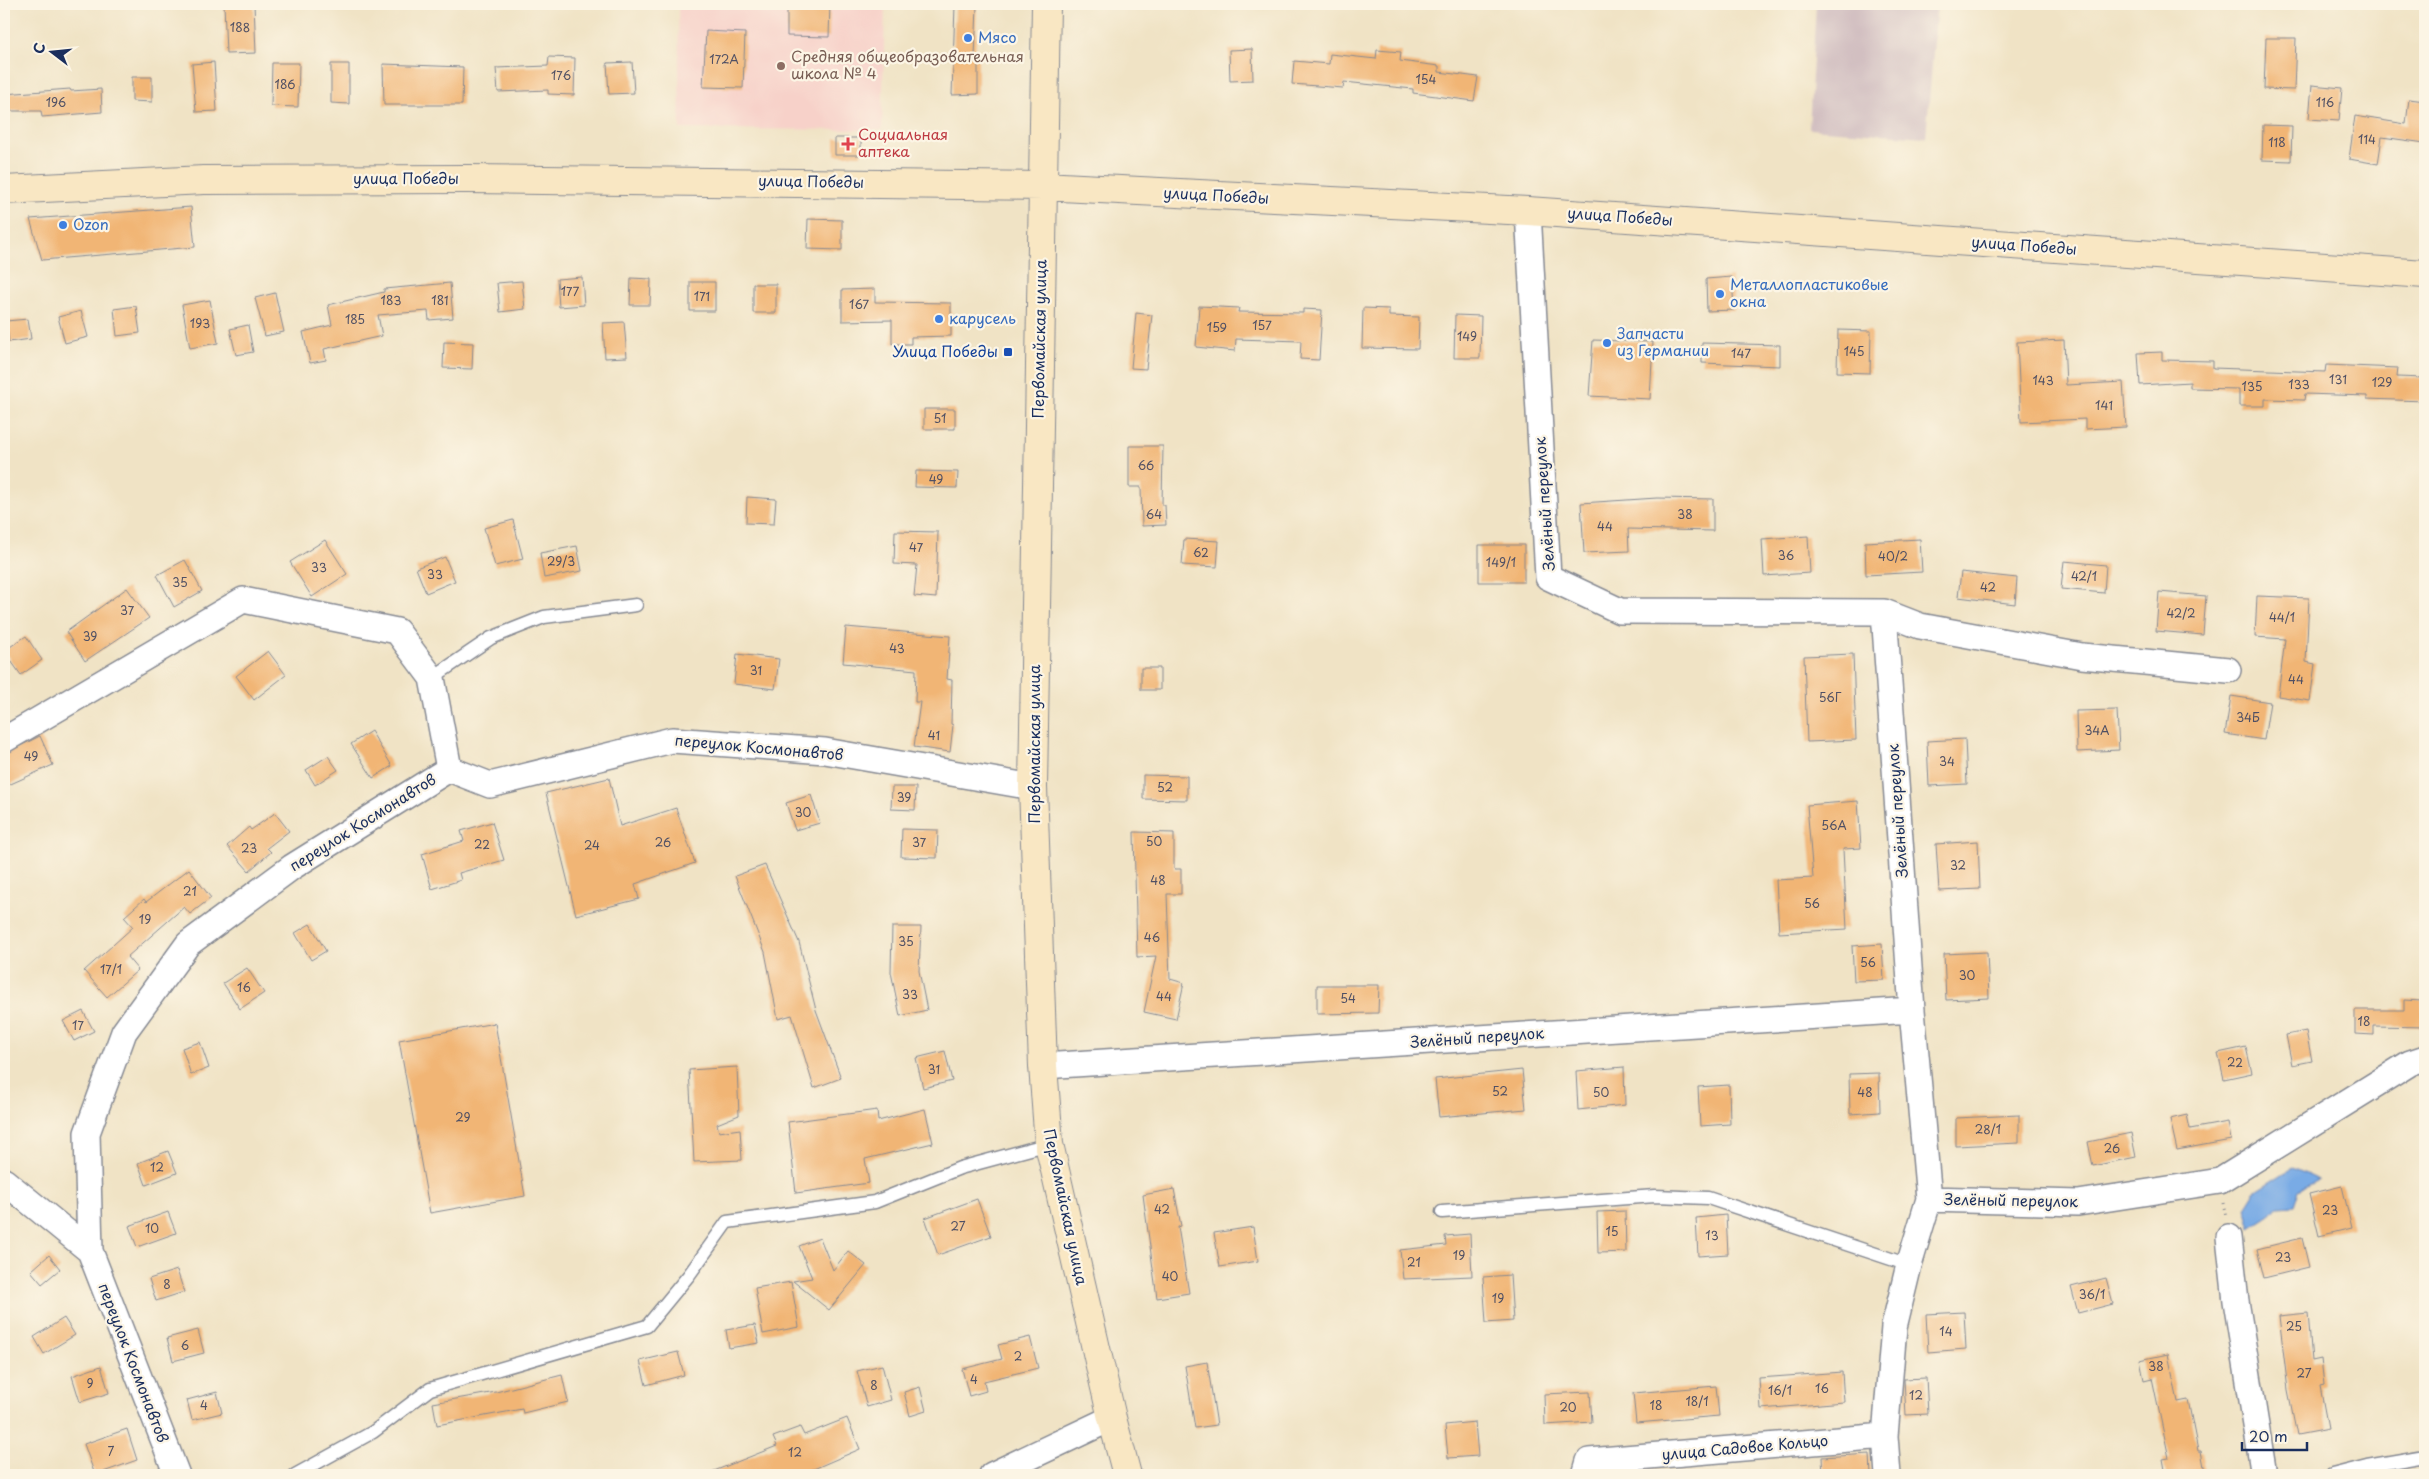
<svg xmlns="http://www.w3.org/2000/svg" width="2429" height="1479" viewBox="0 0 2429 1479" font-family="'Playpen Sans',sans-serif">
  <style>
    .built { fill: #f7d1c9 }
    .industrial { fill: #d2bfc1 }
    .water { fill: #79abe5; stroke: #4a6da2 }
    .building { fill: #f1b575 }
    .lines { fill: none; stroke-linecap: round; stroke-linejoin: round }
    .lane-casing { stroke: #868992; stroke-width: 15 }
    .street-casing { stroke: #868992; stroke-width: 28 }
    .secondary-casing { stroke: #868992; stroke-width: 30 }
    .path { stroke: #868992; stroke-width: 3; stroke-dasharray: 1 4; stroke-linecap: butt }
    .lane { stroke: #fff; stroke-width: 12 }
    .street { stroke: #fff; stroke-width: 25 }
    .secondary { stroke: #f9e7c3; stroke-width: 28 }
    .shop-dot { fill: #3f7fe0; stroke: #fcf5e5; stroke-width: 2 }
    .education-dot { fill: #8d6e63; stroke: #fcf5e5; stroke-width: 2 }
    .health-dot { fill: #e0444e; stroke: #fcf5e5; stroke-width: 2 }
    .transit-dot { fill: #1a4fb4; stroke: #fcf5e5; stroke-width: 2 }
    .labels { text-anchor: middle; stroke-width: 4.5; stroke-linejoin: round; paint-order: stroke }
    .number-label { font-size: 12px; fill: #505064 }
    .shop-label { font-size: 15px; fill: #366cbe; stroke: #fcf5e5; text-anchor: start }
    .education-label { font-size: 15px; fill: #785e54; stroke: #fcf5e5; text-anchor: start }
    .health-label { font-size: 15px; fill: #be3a42; stroke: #fcf5e5; text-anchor: start }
    .street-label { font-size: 15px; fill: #1b2f5e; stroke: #fcf5e5 }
    .transit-label { font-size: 15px; fill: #164399; stroke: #fcf5e5; text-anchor: end }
  </style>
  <rect width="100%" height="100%" fill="#fcf5e5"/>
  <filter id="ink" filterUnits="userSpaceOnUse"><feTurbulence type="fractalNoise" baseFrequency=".02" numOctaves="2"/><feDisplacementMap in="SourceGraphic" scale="10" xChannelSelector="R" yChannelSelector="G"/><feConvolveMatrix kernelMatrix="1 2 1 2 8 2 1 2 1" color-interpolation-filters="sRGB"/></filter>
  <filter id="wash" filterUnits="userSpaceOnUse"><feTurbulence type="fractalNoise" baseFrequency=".0096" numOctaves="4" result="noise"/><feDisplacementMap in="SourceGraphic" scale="20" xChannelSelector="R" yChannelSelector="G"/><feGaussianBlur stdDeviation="1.12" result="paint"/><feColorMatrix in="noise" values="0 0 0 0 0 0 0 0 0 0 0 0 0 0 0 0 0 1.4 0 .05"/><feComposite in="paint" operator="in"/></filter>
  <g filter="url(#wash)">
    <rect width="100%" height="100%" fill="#f0e3c5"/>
    <path class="built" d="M678 4H885L882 130 680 129Z"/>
    <path class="industrial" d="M1816 4H1937L1926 137 1809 129Z"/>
    <path class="water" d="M2293 1168 2319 1180 2299 1190 2294 1205 2277 1206 2268 1217 2251 1228 2245 1208 2255 1192Z"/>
    <g id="blocks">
      <path class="building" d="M224 4H254L256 53 226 54Z
        M787 4H830L829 37 787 36Z
        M955 5 977 6 975 57H978V94L952 95Z
        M706 31 745 33 743 88 703 87Z
        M2266 38H2296L2294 90 2264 89Z
        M1252 49 1253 80 1230 81 1229 50Z
        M1377 50 1401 52 1400 61 1439 66V72L1478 77 1474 101 1413 93V89L1344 82 1343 88 1292 84 1294 61 1329 64 1330 54 1376 59Z
        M549 57 575 58 574 95 548 94V90L498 92 496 68 548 66Z
        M214 62 217 111 196 112 192 64Z
        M632 62 634 93 609 94 607 63Z
        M272 63H299L298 107 271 106Z
        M331 64H349V104L331 103Z
        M383 64 463 67 462 105H384Z
        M132 77H152V102L132 101Z
        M2312 85 2342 88 2339 121 2309 119Z
        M70 89 71 91 101 89 102 112 42 117 41 111H4V94Z
        M2409 99 2425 101V143L2382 137 2378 164 2349 159 2355 116 2406 124Z
        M2263 125 2292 126 2291 161 2262 160Z
        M835 138H861V155H835Z
        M191 207 195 247 42 260 30 219Z
        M808 219 842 220V250L807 249Z
        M582 277 584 305 559 307 557 279Z
        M1732 277 1734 310 1707 311 1706 279Z
        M631 278 651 279 650 305H630Z
        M522 281 525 309 500 312 497 283Z
        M690 282H715V311H690Z
        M450 283 453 318 429 320 428 311 378 315 382 336 324 349 326 360 310 363 303 332 332 325 328 305 384 292V289Z
        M753 284H776V313H753Z
        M875 289V302L951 303V336L911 337V344H892V320L842 321V290Z
        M275 293 284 332 265 336 255 298Z
        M210 300 218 343 190 348 182 305Z
        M136 306 140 333 117 336 114 309Z
        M1199 306 1239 308 1238 312 1303 313V309L1322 310 1319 360 1300 359 1301 341 1236 339 1235 351 1196 347Z
        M1363 308 1389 309V316L1419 317 1418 349 1362 348Z
        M81 311 88 337 65 343 58 317Z
        M1136 313 1152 315 1146 369 1131 368Z
        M1455 315 1481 316 1480 358H1454Z
        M28 319 31 339 9 342 6 321Z
        M624 322 627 357 605 358 603 323Z
        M248 325 253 352 236 355 230 329Z
        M1838 330 1871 331 1870 373 1837 372Z
        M1593 340 1653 342 1650 399 1589 396Z
        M2064 340 2066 385 2123 382 2126 427 2085 429V419L2021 422 2017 342Z
        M444 342 473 343 472 369 443 368Z
        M1702 343 1780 345V366L1702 363Z
        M2162 352V360L2213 361V368L2325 372 2326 365 2398 368 2397 377 2425 378V401L2367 399V396L2305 394 2304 400 2265 399V406H2239V389L2190 388V382L2140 385 2138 353Z
        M924 409H955V429H924Z
        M1129 446H1163L1162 505H1165L1166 525 1142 526 1141 487H1129Z
        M916 471 958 472 957 488 915 487Z
        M747 497 776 499 774 524 746 523Z
        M1657 498 1713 499V531L1628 529 1629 551 1584 553 1581 503Z
        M513 520 523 559 495 566 484 528Z
        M895 531 938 532 936 598 914 596 917 565 894 564Z
        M1808 536 1810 573 1764 576 1762 539Z
        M1184 539 1219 541 1217 567 1182 565Z
        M1920 539 1922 572 1866 575 1865 542Z
        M325 540 347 574 312 597 290 562Z
        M1479 545H1524V582H1479Z
        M577 546 582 571 544 578 540 553Z
        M445 557 455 581 426 593 416 568Z
        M185 560 202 591 174 607 157 575Z
        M2064 561 2106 565 2104 593 2061 589Z
        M1961 572 2017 578 2015 604 1958 597Z
        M127 588 149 618 85 661 66 632Z
        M2159 592 2206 596 2203 635 2156 631Z
        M2257 596 2309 598 2306 662 2315 664 2310 701 2278 696 2285 639 2255 637Z
        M846 627 950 636 947 679 952 680 951 724 953 725 950 752 914 747 920 702H915L916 670 843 663Z
        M26 636 42 660 21 675 4 651Z
        M268 651 286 675 254 700 236 676Z
        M737 654 779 659 775 689 734 684Z
        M1853 654 1856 740 1807 742 1804 656Z
        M1141 668H1160V690H1141Z
        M2231 696 2270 702 2264 740 2225 734Z
        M2117 710 2119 750 2077 752 2076 711Z
        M371 731 392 766 373 778 351 744Z
        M40 736 53 765 4 787V754Z
        M1965 739 1967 784 1929 786 1927 741Z
        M328 756 338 770 315 785 306 770Z
        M1143 775 1187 776V800L1143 799Z
        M609 778 620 826 676 808 695 863 635 884 639 899 576 915 546 793Z
        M892 787H916L915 810 891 809Z
        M811 795 820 823 795 830 786 803Z
        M1858 801 1861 848 1843 849 1847 929 1779 933 1776 880 1813 878 1807 805Z
        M275 813 289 831 267 848 271 852 249 871 227 846 249 827 251 830Z
        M492 822 504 860 459 873 461 880 432 889 422 854 464 841 461 831Z
        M902 829 938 830 937 858 901 857Z
        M1134 832 1174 833V869H1181V894H1167L1170 979 1184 983 1176 1019 1144 1012 1156 956 1137 957Z
        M1978 841 1980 889 1939 891 1936 844Z
        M765 865 799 942 816 1010 841 1078 814 1088 792 1015 778 1019 765 952 735 876Z
        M189 869 211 898 190 914 184 907 127 957 138 970 107 997 84 971 133 927 124 917 144 899 146 902Z
        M310 924 326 951 311 960 295 933Z
        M892 927H921L919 971 927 1010 900 1016 891 972Z
        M1882 944 1884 980 1854 981 1852 946Z
        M1987 952 1989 998 1946 1000 1944 954Z
        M247 968 264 993 240 1009 223 983Z
        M1317 985H1379L1378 1013 1317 1014Z
        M2404 1000 2422 1001V1011H2425V1027L2374 1026V1035L2355 1034V1010H2404Z
        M83 1011 94 1031 74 1041 63 1021Z
        M495 1023 525 1196 430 1213 399 1040Z
        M2306 1031 2312 1061 2292 1065 2286 1035Z
        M200 1042 209 1068 191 1075 182 1048Z
        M2246 1047 2252 1073 2224 1079 2218 1053Z
        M945 1051 952 1081 923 1088 916 1058Z
        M737 1067 739 1115 717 1124 719 1132 740 1129 742 1160 694 1162 689 1070Z
        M1624 1067 1625 1105 1578 1110 1576 1071Z
        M1522 1070 1526 1109 1439 1117 1435 1079Z
        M1879 1073 1880 1112 1850 1114 1849 1074Z
        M1729 1085 1730 1124 1700 1126 1698 1087Z
        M925 1109 933 1143 865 1159 869 1183 796 1193 788 1122 877 1110 878 1121Z
        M2019 1115V1143L1956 1146V1118Z
        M2187 1115 2190 1129 2228 1122 2231 1140 2177 1150 2170 1119Z
        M2131 1133 2136 1157 2093 1166 2088 1142Z
        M168 1151 177 1173 146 1185 138 1163Z
        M2342 1186 2352 1228 2319 1236 2309 1194Z
        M1174 1189 1181 1226 1178 1227 1189 1293 1157 1298 1143 1195Z
        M977 1199 991 1236 938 1255 925 1218Z
        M1625 1211 1626 1252 1598 1253 1597 1212Z
        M168 1212 176 1233 137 1247 129 1226Z
        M1726 1215 1728 1254 1698 1256 1696 1218Z
        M1253 1227 1258 1261 1220 1267 1214 1233Z
        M1470 1234 1472 1276 1403 1279 1400 1250 1446 1245 1445 1236Z
        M820 1238 833 1270 848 1251 866 1265 829 1310 793 1281 812 1278 799 1246Z
        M2302 1238 2309 1267 2264 1278 2257 1249Z
        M49 1255 60 1269 42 1284 31 1271Z
        M177 1270 184 1292 156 1301 149 1279Z
        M1510 1275 1513 1321 1486 1323 1483 1277Z
        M2106 1278 2113 1304 2078 1313 2071 1287Z
        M791 1282 799 1327 763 1334 755 1288Z
        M1964 1312 1966 1349 1928 1352 1926 1314Z
        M2308 1313 2312 1361 2321 1359 2324 1385 2320 1386 2328 1429 2297 1435 2288 1390 2279 1316Z
        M64 1318 75 1335 44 1354 34 1337Z
        M755 1325 759 1343 729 1348 726 1330Z
        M198 1330 204 1353 173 1361 167 1338Z
        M1030 1337 1038 1368 984 1381 986 1391 969 1396 962 1369 1002 1359 998 1345Z
        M678 1352 684 1375 646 1385 640 1361Z
        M2168 1354 2178 1402 2188 1400 2198 1451H2201L2205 1472 2187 1475H2166L2163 1459 2169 1458 2152 1378 2144 1380 2140 1360Z
        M1207 1362 1217 1425 1195 1428 1185 1366Z
        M882 1365 891 1400 867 1407 857 1371Z
        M101 1366 109 1393 80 1402 72 1376Z
        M1842 1372 1844 1402 1761 1409 1759 1378Z
        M562 1375 568 1402 523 1413 522 1409 437 1425 433 1403 496 1392Z
        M1926 1378 1928 1414 1906 1415 1904 1379Z
        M1716 1386 1719 1416 1636 1423 1633 1393Z
        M920 1387 926 1411 910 1416 904 1392Z
        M217 1392 222 1413 192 1420 187 1400Z
        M1590 1392 1592 1422 1545 1425 1544 1394Z
        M847 1418 860 1449 816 1468 798 1475H704L777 1446 773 1437 800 1427 804 1435Z
        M1475 1422 1478 1456 1448 1458 1445 1425Z
        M127 1429 137 1460 95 1475 84 1444Z
        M1870 1454 1871 1475H1823L1822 1457Z"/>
    </g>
  </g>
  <g filter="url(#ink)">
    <use href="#blocks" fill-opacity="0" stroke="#868992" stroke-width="1"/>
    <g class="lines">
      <g class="lane-casing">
        <path id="lane" d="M432 678 491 638 544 617 636 605
          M1442 1212 1655 1196 1708 1198 1909 1265
          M295 1475 373 1432 430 1389 647 1326 689 1275 727 1222 875 1202 960 1168 1049 1144
          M2332 1475 2367 1466 2425 1456"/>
      </g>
      <g class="street-casing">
        <path id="street" d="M1528 211 1548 577 1620 611 1884 612 1920 626 2082 656 2228 670
          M1884 612 1912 1010 1929 1199 1909 1265 1894 1327 1885 1436 1888 1475
          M4 740 243 600 397 631 432 678 449 769
          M1043 1066 1912 1010
          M4 1181 90 1251
          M1929 1199 2078 1203 2220 1181 2410 1063 2425 1058
          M2229 1237 2236 1301 2264 1475
          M177 1475 90 1251 87 1133 124 1032 188 944 292 867 449 769 490 785 672 740 825 751 1033 787
          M992 1475 1112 1418
          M1585 1475 1589 1461 1885 1436"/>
      </g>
      <g class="secondary-casing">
        <path id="secondary" d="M1046 4 1033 787 1043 1066 1049 1144 1112 1418 1127 1475
          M4 190 204 180 467 179 1042 186 1528 211 2425 274"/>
      </g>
      <path class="path" d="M2223 1203 2226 1216"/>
      <use href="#lane" class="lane"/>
      <use href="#street" class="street"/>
      <use href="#secondary" class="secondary"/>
    </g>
  </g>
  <g class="shop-dot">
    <circle cx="968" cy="38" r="5"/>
    <circle cx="63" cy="225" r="5"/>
    <circle cx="1720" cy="294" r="5"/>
    <circle cx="939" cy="319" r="5"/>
    <circle cx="1607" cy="343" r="5"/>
  </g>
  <circle class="education-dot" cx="781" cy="66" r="5"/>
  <path class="health-dot" d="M845.5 136.5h5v5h5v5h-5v5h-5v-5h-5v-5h5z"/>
  <rect class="transit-dot" x="1003" y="347" width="10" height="10" rx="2.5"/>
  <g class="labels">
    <g class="number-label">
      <text x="240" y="32">188</text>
      <text x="724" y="64">172А</text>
      <text x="561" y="80">176</text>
      <text x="1426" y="84">154</text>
      <text x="285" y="89">186</text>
      <text x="56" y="107">196</text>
      <text x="2325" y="107">116</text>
      <text x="2367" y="144">114</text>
      <text x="2277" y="147">118</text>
      <text x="570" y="296">177</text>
      <text x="702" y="301">171</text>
      <text x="391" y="305">183</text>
      <text x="440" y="305">181</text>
      <text x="859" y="309">167</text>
      <text x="355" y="324">185</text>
      <text x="200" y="328">193</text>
      <text x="1262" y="330">157</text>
      <text x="1217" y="332">159</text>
      <text x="1467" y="341">149</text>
      <text x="1854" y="356">145</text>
      <text x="1741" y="358">147</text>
      <text x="2338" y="384">131</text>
      <text x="2043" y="385">143</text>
      <text x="2382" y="387">129</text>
      <text x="2299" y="389">133</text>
      <text x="2252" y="391">135</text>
      <text x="2104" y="410">141</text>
      <text x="940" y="423">51</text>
      <text x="1146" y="470">66</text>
      <text x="936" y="484">49</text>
      <text x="1154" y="519">64</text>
      <text x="1685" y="519">38</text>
      <text x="1605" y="531">44</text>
      <text x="916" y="552">47</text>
      <text x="1201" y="557">62</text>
      <text x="1786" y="560">36</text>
      <text x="1893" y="561">40/2</text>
      <text x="561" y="566">29/3</text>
      <text x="1501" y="567">149/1</text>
      <text x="319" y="572">33</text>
      <text x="435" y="579">33</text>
      <text x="2084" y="581">42/1</text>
      <text x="180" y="587">35</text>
      <text x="1988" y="592">42</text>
      <text x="127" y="615">37</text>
      <text x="2181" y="618">42/2</text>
      <text x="2282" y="622">44/1</text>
      <text x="90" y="641">39</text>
      <text x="897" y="653">43</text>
      <text x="756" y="675">31</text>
      <text x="2296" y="684">44</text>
      <text x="1830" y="702">56Г</text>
      <text x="2248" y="722">34Б</text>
      <text x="2097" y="735">34А</text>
      <text x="934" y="740">41</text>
      <text x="31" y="761">49</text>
      <text x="1947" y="766">34</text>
      <text x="1165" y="792">52</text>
      <text x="904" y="802">39</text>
      <text x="803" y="817">30</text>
      <text x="1834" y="830">56А</text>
      <text x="1154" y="846">50</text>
      <text x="663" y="847">26</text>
      <text x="919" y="847">37</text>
      <text x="482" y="849">22</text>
      <text x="592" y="850">24</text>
      <text x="249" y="853">23</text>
      <text x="1958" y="870">32</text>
      <text x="1158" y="885">48</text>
      <text x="190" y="896">21</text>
      <text x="1812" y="908">56</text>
      <text x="145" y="924">19</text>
      <text x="1152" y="942">46</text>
      <text x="906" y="946">35</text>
      <text x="1868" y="967">56</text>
      <text x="111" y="974">17/1</text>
      <text x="1967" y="980">30</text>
      <text x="244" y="992">16</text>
      <text x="910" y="999">33</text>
      <text x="1164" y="1001">44</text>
      <text x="1348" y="1003">54</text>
      <text x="2364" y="1026">18</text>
      <text x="78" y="1030">17</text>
      <text x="2235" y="1067">22</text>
      <text x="934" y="1074">31</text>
      <text x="1500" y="1096">52</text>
      <text x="1601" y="1097">50</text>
      <text x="1865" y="1097">48</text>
      <text x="463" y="1122">29</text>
      <text x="1988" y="1134">28/1</text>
      <text x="2112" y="1153">26</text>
      <text x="157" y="1172">12</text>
      <text x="1162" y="1214">42</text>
      <text x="2330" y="1215">23</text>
      <text x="958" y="1231">27</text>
      <text x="152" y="1233">10</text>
      <text x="1612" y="1236">15</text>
      <text x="1712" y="1240">13</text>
      <text x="1459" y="1260">19</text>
      <text x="2283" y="1262">23</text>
      <text x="1414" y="1267">21</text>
      <text x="1170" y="1281">40</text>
      <text x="167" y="1289">8</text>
      <text x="2092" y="1299">36/1</text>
      <text x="1498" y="1303">19</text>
      <text x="2294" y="1331">25</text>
      <text x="1946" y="1336">14</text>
      <text x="185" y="1350">6</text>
      <text x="1018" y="1361">2</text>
      <text x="2156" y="1371">38</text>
      <text x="2304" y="1378">27</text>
      <text x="974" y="1384">4</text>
      <text x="90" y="1388">9</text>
      <text x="874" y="1390">8</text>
      <text x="1822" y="1393">16</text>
      <text x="1780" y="1395">16/1</text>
      <text x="1916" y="1400">12</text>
      <text x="1697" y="1406">18/1</text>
      <text x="204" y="1410">4</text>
      <text x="1656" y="1410">18</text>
      <text x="1568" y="1412">20</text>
      <text x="111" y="1456">7</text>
      <text x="795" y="1457">12</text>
    </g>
    <g class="shop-label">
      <text x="978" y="43">Мясо</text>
      <text x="73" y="230">Ozon</text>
      <text x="1730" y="290">Металлопластиковые<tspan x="1730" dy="17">окна</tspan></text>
      <text x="949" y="324">карусель</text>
      <text x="1617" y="339">Запчасти<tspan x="1617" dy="17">из Германии</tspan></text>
    </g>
    <g class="education-label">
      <text x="791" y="62">Средняя общеобразовательная<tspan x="791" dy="17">школа № 4</tspan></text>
    </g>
    <g class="health-label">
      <text x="858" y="140">Социальная<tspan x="858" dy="17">аптека</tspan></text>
    </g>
    <g class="street-label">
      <text x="406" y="184">улица Победы</text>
      <text transform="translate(811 182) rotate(1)" y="5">улица Победы</text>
      <text transform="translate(1216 196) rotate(3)" y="5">улица Победы</text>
      <text transform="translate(1620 217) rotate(4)" y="5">улица Победы</text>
      <text transform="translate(2024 246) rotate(4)" y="5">улица Победы</text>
      <text transform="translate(1040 339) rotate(-89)" y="5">Первомайская улица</text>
      <text transform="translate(1545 504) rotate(-94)" y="5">Зелёный переулок</text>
      <text transform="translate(1035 744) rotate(-90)" y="5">Первомайская улица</text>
      <text transform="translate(759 748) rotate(5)" y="5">переулок Космонавтов</text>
      <text transform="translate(1898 811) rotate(-94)" y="5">Зелёный переулок</text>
      <text transform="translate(363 823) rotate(-32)" y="5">переулок Космонавтов</text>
      <text transform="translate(1477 1038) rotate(-4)" y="5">Зелёный переулок</text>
      <text transform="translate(2011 1201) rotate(1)" y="5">Зелёный переулок</text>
      <text transform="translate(1065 1207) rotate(78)" y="5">Первомайская улица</text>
      <text transform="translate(133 1363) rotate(69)" y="5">переулок Космонавтов</text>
      <text transform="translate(1745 1448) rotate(-5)" y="5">улица Садовое Кольцо</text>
    </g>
    <g class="transit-label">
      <text x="998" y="357">Улица Победы</text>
    </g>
  </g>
  <rect width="2429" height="1479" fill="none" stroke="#fcf5e5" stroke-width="20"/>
  <g transform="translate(52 52) rotate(286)" stroke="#fcf5e5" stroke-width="4" paint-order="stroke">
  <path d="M0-4L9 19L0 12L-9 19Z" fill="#1b2f5e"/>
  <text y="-8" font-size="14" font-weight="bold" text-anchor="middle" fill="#1b2f5e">С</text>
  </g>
  <path d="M2242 1442v8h65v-8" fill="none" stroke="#1b2f5e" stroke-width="2.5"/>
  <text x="2249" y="1442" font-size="15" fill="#1b2f5e" stroke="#fcf5e5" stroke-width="4" paint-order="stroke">20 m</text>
</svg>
